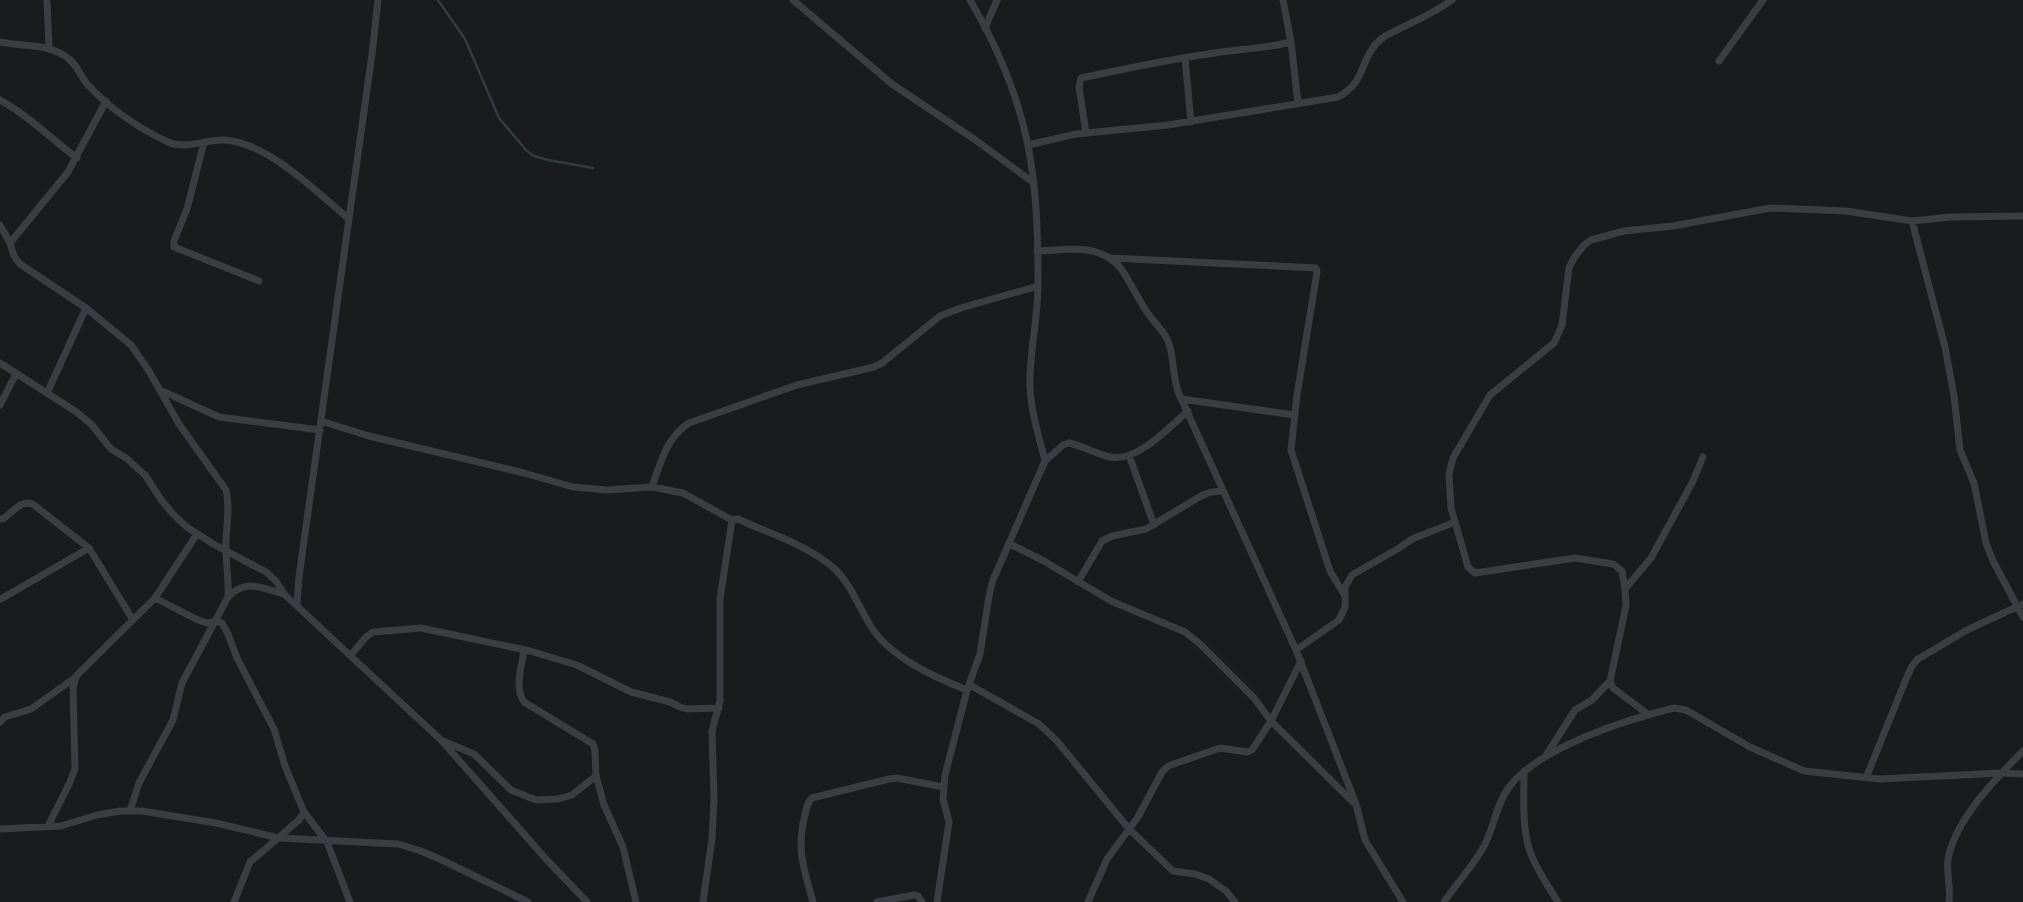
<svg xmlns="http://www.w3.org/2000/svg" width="2023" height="902" viewBox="0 0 2023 902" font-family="'Space Grotesk',sans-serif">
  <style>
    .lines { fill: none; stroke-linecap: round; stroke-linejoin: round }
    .stream { stroke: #2f3c42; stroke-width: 2.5 }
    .street { stroke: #3b3d42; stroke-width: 7 }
  </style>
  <rect width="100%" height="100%" fill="#1a1b1d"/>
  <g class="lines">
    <path class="stream" d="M438 0 465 39 499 118 527 151 534 156 548 160 593 168"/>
    <path class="street" d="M47 0 49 48
      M793 0 892 84 974 139 1034 183
      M970 0C996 44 1018 96 1028 146 1037 191 1038 239 1038 285 1038 319 1029 353 1030 387 1031 412 1039 437 1045 461
      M1283 0 1291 42 1298 103
      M985 28 997 0
      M0 42C22 47 45 43 65 56 77 63 80 77 89 86 110 109 140 129 168 142 185 150 207 139 225 140 270 144 315 191 349 219
      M1185 58 1191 122
      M1719 61 1763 0
      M0 100C28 115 51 139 77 158
      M1086 133 1079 87 1081 78C1124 69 1166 60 1208 54 1236 49 1264 49 1291 42
      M204 142 187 209 174 241V247L259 281
      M1028 145 1076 134 1168 125 1338 97C1367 82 1359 58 1381 39 1387 34 1396 31 1403 27 1420 19 1437 11 1452 0
      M1912 221 1945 347 1954 396 1960 450 1974 483 1986 543 1993 561 2023 617
      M0 225 10 243 14 256 20 264 86 308 131 345 149 371 179 424 226 490C231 510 225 529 226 550 226 566 229 581 228 597
      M10 243 68 172 106 101
      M1037 251C1066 250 1102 242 1122 270 1130 282 1137 297 1145 309 1153 323 1166 331 1170 347 1174 363 1173 379 1179 394L1296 650 1356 804 1365 840 1403 902
      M1110 258 1316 268 1317 272 1297 395 1291 450 1330 571 1345 596
      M0 363 75 411 91 424 111 449 126 458 145 475 162 501 173 514 188 528 215 545 266 572 276 581 284 594 441 740 547 860 587 902
      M160 390 219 417 320 430
      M47 393 86 308
      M1182 399 1294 415
      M0 405 16 374
      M321 421 369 436 524 473 573 487 607 490 652 487 683 493 732 520
      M1129 455 1154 525
      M652 487C661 462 666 438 689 423L797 385 874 367 882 363 940 316 961 308 1038 286
      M0 519H3C13 512 22 498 34 505L89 548 133 620
      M1010 544 1044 561 1111 601 1185 632 1199 643 1254 698 1271 721 1354 803
      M1078 582 1102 541 1112 536 1146 529 1201 496 1211 492 1223 491
      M1625 589 1651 558 1692 483 1703 457
      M155 598 198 620 207 623 217 621 222 623 228 634 237 658 274 729 285 766 304 812 327 842 350 902
      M1 599 89 548
      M297 604 299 577 372 54 378 0
      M524 650C522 666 514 687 524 702L593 744 595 751 596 776 604 805 623 847 636 902
      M1296 650 1339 620 1345 607V587L1352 575 1399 548 1412 539 1455 522
      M351 655 366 637 373 632 421 628 530 651 577 665 631 692 670 702 680 707 687 709 719 708
      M970 685 1039 724 1057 741 1129 829 1173 871 1195 874 1209 879 1226 891 1235 902
      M1649 715 1613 688 1610 681 1626 606 1625 589 1622 571 1613 564 1575 558 1475 573 1468 567 1451 508 1449 474 1453 458 1490 395 1554 343 1562 325 1569 268 1574 258 1584 245 1591 240 1624 231 1673 226 1770 208 1846 211 1912 221 1951 217 2023 216
      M0 722 5 717 31 709 76 677
      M443 741 474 754 511 790 536 800 558 799 572 795 596 776
      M1545 757 1575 710 1592 700 1610 681
      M1524 771C1524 800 1521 833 1533 859 1540 874 1549 888 1558 902
      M1866 778 1906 679 1912 666 1918 659 1967 630 2023 604
      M130 811 139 783 173 720 182 683 228 597C246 578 261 588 284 594
      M48 826 70 782 75 769 73 688 76 676 155 598 197 534
      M0 829 61 826 97 815 120 811H142L216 823 279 838 398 844 421 851 444 861 528 902
      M234 902 250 862 299 820 304 812
      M703 902 712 839 714 798 712 731 720 701V599L732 520 738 519C770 534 808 545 835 569 851 585 859 607 870 625 889 657 934 677 967 690
      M813 902C804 869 796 850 805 815 806 809 807 803 812 798L889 779 897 778 943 787
      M877 902 914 895 918 896 922 902
      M937 902 949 822 943 799 945 775 967 690 980 654 989 596 993 580 1045 461 1063 445 1069 443C1083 446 1096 454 1110 457 1137 463 1169 427 1188 411
      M1088 902 1107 859 1138 817 1162 772 1168 766 1220 748 1247 752 1252 750 1271 721 1301 661
      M1444 902C1457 883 1472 867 1483 848 1494 829 1496 804 1509 787 1540 747 1625 720 1674 708L1686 710 1750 747 1804 771 1880 779 2001 773 2023 774
      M1949 902C1951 887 1946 873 1948 859 1955 820 1996 778 2023 751"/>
  </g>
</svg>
